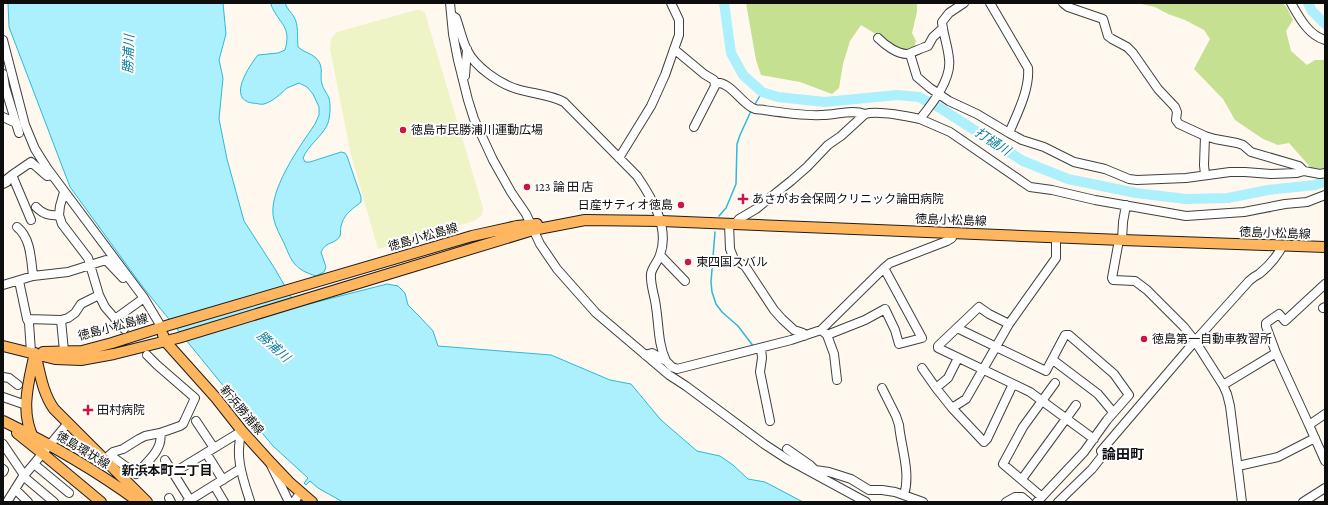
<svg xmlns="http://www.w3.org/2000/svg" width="1328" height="505" viewBox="0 0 1328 505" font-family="'Crimson Pro','Noto Sans JP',serif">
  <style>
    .forest { fill: #c5e090 }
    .pitch { fill: #eef4c6 }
    .water { fill: #aceffd; stroke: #2bbadb }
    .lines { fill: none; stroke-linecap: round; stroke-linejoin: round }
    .stream { stroke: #2bbadb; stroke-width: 1.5 }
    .river { stroke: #aceffd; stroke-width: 10 }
    .minor-casing { stroke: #404040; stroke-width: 10 }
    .major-casing { stroke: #1e1e1e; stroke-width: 12 }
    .minor { stroke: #fff; stroke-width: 8 }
    .major { stroke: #ffb65e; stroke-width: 10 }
    .poi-dot { fill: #cc1645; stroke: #fff; stroke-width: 1.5 }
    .labels { text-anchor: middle; stroke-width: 4; stroke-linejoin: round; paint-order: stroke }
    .poi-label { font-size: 12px; fill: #0d0d0d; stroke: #fff; text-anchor: start }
    .street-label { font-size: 12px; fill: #0d0d0d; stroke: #fff }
    .water-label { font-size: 13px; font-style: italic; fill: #0a7c9d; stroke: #fff }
    .neighbourhood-label { font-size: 13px; font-weight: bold; fill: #0d0d0d; stroke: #fff }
    .quarter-label { font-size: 14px; font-weight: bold; fill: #0d0d0d; stroke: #fff }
  </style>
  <rect width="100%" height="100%" fill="#fff8ee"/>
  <path class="forest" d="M746 3H917V12L912 33 916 41 914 48 902 50 861 25 850 41 843 64 839 88 832 94 800 82 761 75 756 60Z
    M1137 3H1283L1287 8 1293 20 1286 31 1291 51 1307 65 1315 60H1325V168L1312 169 1289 143 1278 145 1263 139 1235 120 1223 99 1194 69 1210 39 1204 30 1185 20 1168 14 1155 7Z"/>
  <path class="pitch" d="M416 10H421L425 13 483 208 482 215 474 221 378 249 351 155 330 49 331 39 337 32Z"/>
  <path class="water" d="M8 3H223L226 34 219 60 223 78 219 119 227 159 244 221 275 269 297 307 387 284 398 286 405 293 408 305 420 317 433 331 438 346 551 355 610 380 631 384 661 420 697 451 720 456 733 465 748 479 765 482 803 502H343L318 488 310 481 306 485 304 483 308 478 273 446 243 410 142 286 70 187 9 27Z
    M272 3H285C287 9 291 12 294 17 299 25 297 38 298 47 303 52 311 53 316 58 325 67 319 75 322 84 323 89 327 93 329 98 331 105 330 116 328 123 323 136 308 145 303 158L305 162H310L341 152 345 153 347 156 361 197V202C354 208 345 213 342 223 340 227 341 232 340 236 336 244 326 241 321 252L326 267 324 272 316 276C294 269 292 262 284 243 280 235 276 228 274 220 266 193 300 146 315 124L319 115V107L313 94 307 87 299 83C295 85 291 86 287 88 280 94 274 101 264 104 261 105 256 103 252 103 227 99 249 66 258 55L278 53 285 50C292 26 279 24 271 5Z"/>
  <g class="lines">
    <path class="stream" d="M754 106 762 92
      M719 216 726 208 736 184 737 144 740 135 751 111
      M715 232 711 282 712 292 716 304 722 312 738 326 754 347"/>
    <path class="river" d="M724 3 731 53 743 75 762 92 778 97 825 102 897 95 919 97 940 108 1023 161 1068 179 1136 193 1186 199 1228 198 1268 190 1315 185 1325 181
      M1308 3 1312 11 1325 24"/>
    <g class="minor-casing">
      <path id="minor" d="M450 3 453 34 458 60 468 100 474 119 493 160 511 192 526 214 540 244 557 269 596 313 669 375 686 386 764 444 787 459 866 502
        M1063 3 1068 7 1103 19 1108 36 1112 39 1127 47 1133 53 1158 89 1175 107 1177 112 1176 120 1179 124 1205 136 1204 165 1205 175
        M1291 3C1299 17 1308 35 1325 40
        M453 16 456 18C460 29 462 40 467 50 475 67 500 84 517 89 533 94 549 94 564 102L637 176C652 198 670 228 660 255 658 262 652 267 651 274 650 285 655 296 656 307 659 326 658 344 666 361
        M878 38C885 45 897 54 907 54 909 54 924 47 928 46L933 37 943 28
        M3 40 25 125 35 149 47 168 144 298 162 328
        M674 49 704 74 714 80 715 86 694 127
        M910 54 917 77 930 88 949 101 977 114 1009 133C1017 114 1030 89 1028 68L990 3
        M3 74 5 87 19 133
        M465 76 467 49
        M715 83C730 80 742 105 755 109 758 110 761 109 764 110 784 113 803 116 822 115 836 115 852 109 865 114
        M3 117 16 123
        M920 119 950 132 1030 187 1052 190 1095 200 1186 216 1244 212 1285 204 1307 202 1325 195
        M1009 133 1022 140 1044 147 1074 162 1105 169 1129 179 1137 180 1186 178 1230 172H1245L1271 174 1297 173 1304 171
        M1205 136 1215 139 1237 143 1243 145 1251 152 1299 166 1304 171 1320 174 1325 173
        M619 158 651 106 665 75 679 35V20L671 3
        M3 184 7 182V179L12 175
        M64 192 60 206 59 215 62 224 88 258 99 295 105 307 124 329
        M36 207C43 214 49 216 59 215
        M31 220 12 175 31 162 47 176 51 175
        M729 224 730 249 734 259 745 266 774 310 782 319 794 330 803 333 804 336
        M735 224 739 219 756 209 791 181 807 167 828 145 841 136 865 114C878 110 906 116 920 119 932 104 952 79 949 59 948 46 943 34 942 22L949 13 964 3
        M17 227C31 238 31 260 33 276
        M1056 237V258L1009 324 989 314 979 307 938 346V348L1030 392 1094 439
        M1119 240 1112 278 1113 280 1135 281 1147 290 1184 327 1195 341 1223 385 1276 353 1266 326V323L1279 314 1285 321 1325 284
        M1122 240 1123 222 1126 205
        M660 255 685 281
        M19 281 27 319 29 323 31 352
        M3 285 33 276 68 272 106 260 123 278
        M1323 308 1325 307
        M27 319 61 320 68 318 75 313 81 304 99 295
        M115 319 144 298
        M61 320 64 351
        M958 327 959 329 1046 371 1065 335H1069L1114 374 1129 395 1107 420 1084 452 1037 502
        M821 330 884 268 890 263 947 241 952 238V233
        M761 348 762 358 760 372 770 421
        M1276 353 1309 425
        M645 355 652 353 666 361 672 367 677 369 791 340 821 330 827 335
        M1053 360 1098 394 1113 412
        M922 368 936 388 948 378 958 358
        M3 377 9 378 18 385
        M837 380 834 354 827 335 865 320 885 309 895 330 899 344 922 338 884 268
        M1223 385 1227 394 1230 406 1242 502
        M882 388 896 416 899 425C901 447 911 473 904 495
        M936 388 952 408 984 442 987 439 1013 384
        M3 397 26 405
        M952 408 966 399 1009 324
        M1325 414 1309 425 1325 461
        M196 421 214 448
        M3 444 24 475
        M787 449 810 465 815 470 829 472 851 479 869 490H882L895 492 923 502
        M206 453 223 480
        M110 455 136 474C146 463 164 449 160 433
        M105 459 113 452 123 449 139 439 145 436 160 433 180 426 183 424 195 398 157 365 147 355
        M165 460 190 500
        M34 464 69 493
        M271 465 289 502
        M1238 466 1278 457 1315 438
        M3 469 4 470 3 472
        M173 473 242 431C234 455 243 479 250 501L249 502
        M23 476 54 502
        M1022 479 1076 405
        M214 485 224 502
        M15 489 28 502
        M1042 497 1003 464 1023 427 1055 383
        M169 498 171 502
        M7 502 22 478 68 423
        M187 502 240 469
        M294 502 300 493
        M1006 502 1015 497H1022L1028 502
        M1058 502 1092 469 1103 455 1101 451 1195 341 1249 281C1252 278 1255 276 1259 274 1268 267 1277 256 1282 247
        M1303 502 1325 488"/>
    </g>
    <g class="major-casing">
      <path id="major" d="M163 335 165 341 216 398 242 431 271 463 289 482 312 502
        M3 346 55 359 81 360 114 354 178 338 533 230 585 220 661 221 1122 240 1325 247
        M43 352 82 351 112 343 169 325 472 236 517 226 537 224
        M35 353C40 372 42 392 54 409L147 502
        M3 421C50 444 97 471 139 502
        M17 433 42 453 101 502
        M34 439C20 413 28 384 34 357"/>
    </g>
    <use href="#minor" class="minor"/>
    <use href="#major" class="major"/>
  </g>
  <g class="poi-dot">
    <circle cx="403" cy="130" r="4"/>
    <circle cx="527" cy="187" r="4"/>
    <path d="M741 193h4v4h4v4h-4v4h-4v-4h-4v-4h4z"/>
    <circle cx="681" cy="205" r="4"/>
    <circle cx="688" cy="262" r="4"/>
    <circle cx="1144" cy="339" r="4"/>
    <path d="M86 404h4v4h4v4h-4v4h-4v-4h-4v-4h4z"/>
  </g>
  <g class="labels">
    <g class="poi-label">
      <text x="411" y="134">徳島市民勝浦川運動広場</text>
      <text x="535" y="191">123 論 田 店</text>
      <text x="752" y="203">あさがお会保岡クリニック論田病院</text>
      <text x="673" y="209" text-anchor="end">日産サティオ徳島</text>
      <text x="696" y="266">東四国スバル</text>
      <text x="1152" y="343">徳島第一自動車教習所</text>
      <text x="97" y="414">田村病院</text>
    </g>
    <g class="street-label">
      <text transform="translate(951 220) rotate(2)" y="4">徳島小松島線</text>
      <text transform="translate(1275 233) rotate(2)" y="4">徳島小松島線</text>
      <text transform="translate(423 237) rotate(-16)" y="4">徳島小松島線</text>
      <text transform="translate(113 327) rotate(-15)" y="4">徳島小松島線</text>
      <text transform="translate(242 410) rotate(50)" y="4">新浜勝浦線</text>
      <text transform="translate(83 450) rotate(31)" y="4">徳島環状線</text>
    </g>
    <g class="water-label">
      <text transform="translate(128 54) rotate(-88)" y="5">勝浦川</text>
      <text transform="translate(993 141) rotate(33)" y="5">打樋川</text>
      <text transform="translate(274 346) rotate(42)" y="5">勝浦川</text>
    </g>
    <g class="neighbourhood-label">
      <text x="167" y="475">新浜本町二丁目</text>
    </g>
    <g class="quarter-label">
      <text x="1123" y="459">論田町</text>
    </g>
  </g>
  <rect width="1328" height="505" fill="none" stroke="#0d0d0d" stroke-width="8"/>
</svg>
